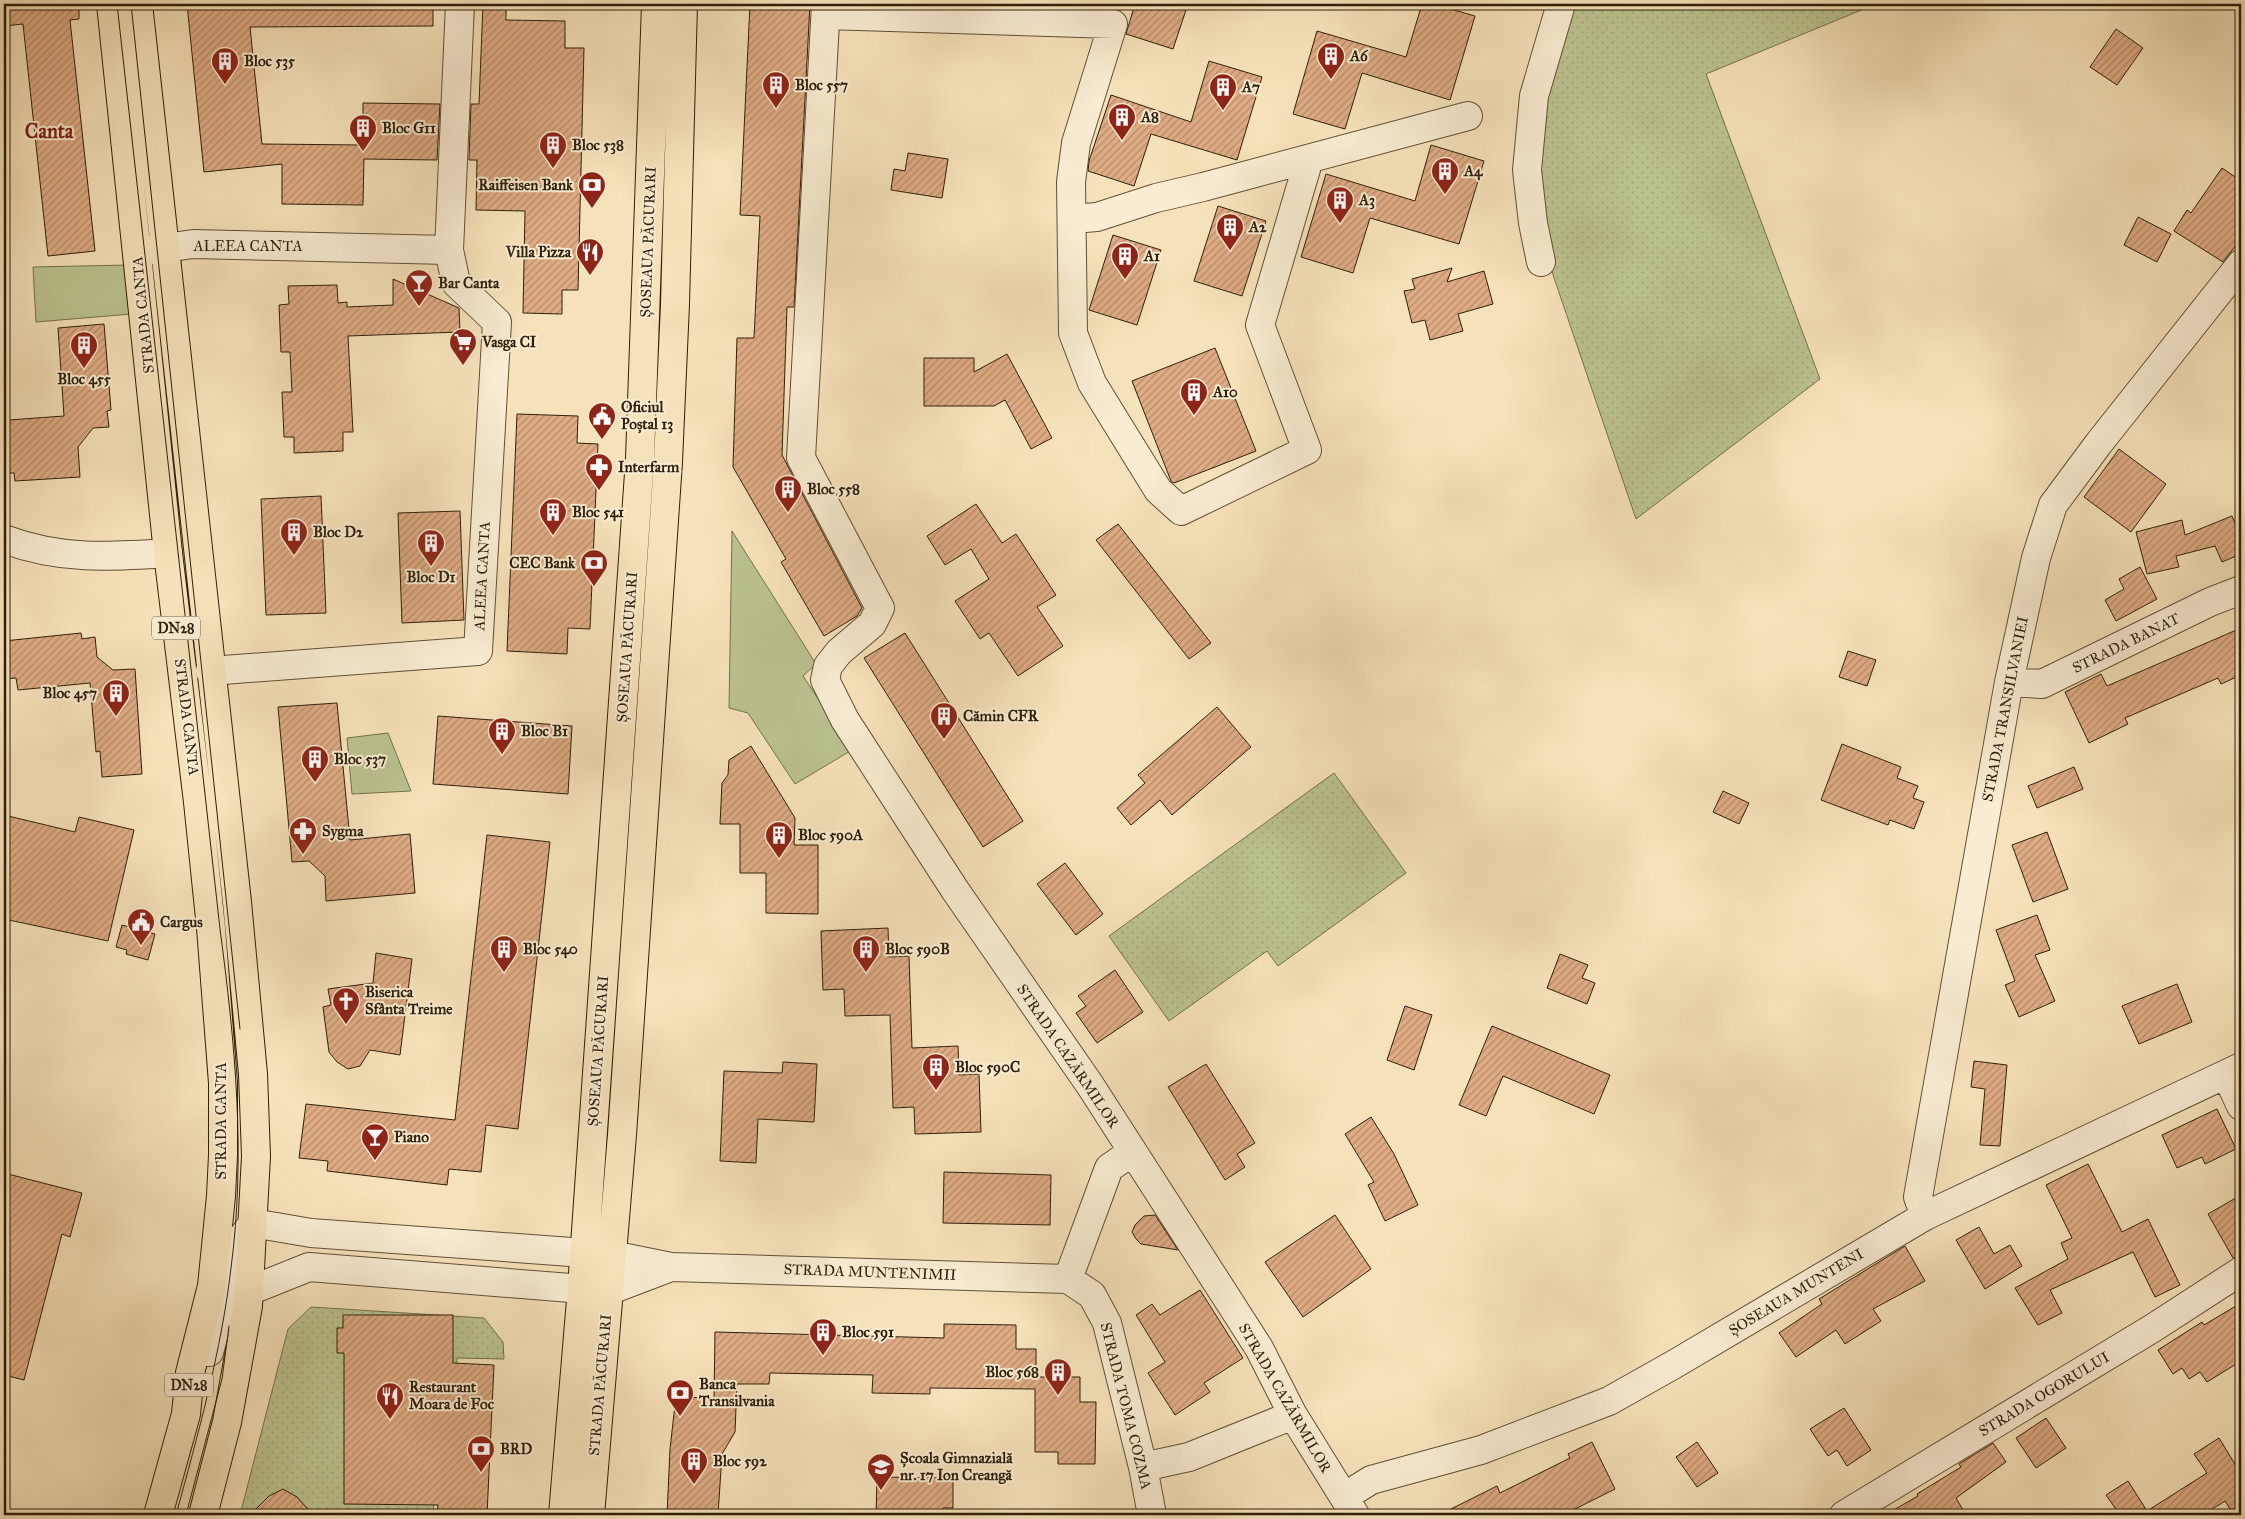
<svg xmlns="http://www.w3.org/2000/svg" width="2245" height="1519" viewBox="0 0 2245 1519" font-family="'IM FELL Great Primer',serif">
  <style>
    .grass { fill: url(#grass-dots); stroke: #74714d }
    .green { fill: #bbc390; stroke: #74714d }
    .building { fill: url(#building-hatch); stroke: #2e1f0a }
    .lines { fill: none; stroke-linecap: round; stroke-linejoin: round }
    .minor-casing { stroke: #605036; stroke-width: 30 }
    .major-casing { stroke: #2e1f0a; stroke-width: 30 }
    .minor { stroke: #f9ecd2; stroke-width: 28 }
    .major { stroke: #f6e2ba; stroke-width: 28 }
    .tram { stroke: #2e1f0a; stroke-width: 1 }
    .labels { text-anchor: middle; stroke-width: 4; stroke-linejoin: round; paint-order: stroke }
    .shield { fill: #f9ecd2; stroke: #6b5c46; stroke-width: 1 }
    .shield-label { font-size: 14px; font-weight: bold; fill: #2e1f0a }
    .poi-label { font-size: 15px; font-weight: bold; fill: #2e1f0a; stroke: #f9ecd2; text-anchor: start }
    .street-label { font-size: 15px; fill: #2e1f0a; stroke: #f9ecd2 }
    .district-label { font-size: 20px; font-weight: bold; fill: #7a1f14; stroke: #f9ecd2 }
  </style>
  <defs>
    <pattern id="grass-dots" width="8" height="8" patternUnits="userSpaceOnUse" patternTransform="scale(1.25)"><rect width="8" height="8" fill="#bbc390"/><path d="M2 2h.1M6 6h.1" fill="none" stroke="#a1a77b" stroke-width="1.8" stroke-linecap="round"/></pattern>
    <pattern id="building-hatch" width="6" height="6" patternUnits="userSpaceOnUse" patternTransform="scale(1.25)"><rect width="6" height="6" fill="#dfac85"/><path d="M-1 1l2-2M0 6l6-6M5 7l2-2" fill="none" stroke="#b58b6b"/></pattern>
  </defs>
  <rect width="100%" height="100%" fill="#f6e2ba"/>
  <filter id="stains"><feTurbulence type="fractalNoise" baseFrequency=".004" numOctaves="4"/><feColorMatrix values="0 0 0 0 .2 0 0 0 0 .09 0 0 0 0 .02 0 0 0 .5 -.17"/></filter>
  <radialGradient id="worn" r=".72"><stop offset=".6" stop-color="#630" stop-opacity="0"/><stop offset="1" stop-color="#630" stop-opacity=".3"/></radialGradient>
  <path class="grass" d="M1574 4H1876L1706 74 1820 379 1636 519 1549 263 1535 179 1547 99Z
    M1334 773 1406 873 1278 966 1267 951 1169 1021 1109 936Z
    M311 1307 484 1318 503 1342 504 1359 457 1358 451 1469 436 1475 433 1515H240L288 1329Z"/>
  <path class="green" d="M129 265 132 314 36 322 33 267Z
    M732 531 816 664 803 676 852 750 795 784 748 713 729 708Z
    M388 733 411 791 352 794 347 738Z"/>
  <path class="building" d="M4 4H79V19L70 20 95 251 48 256 23 24 4 26Z
    M187 4H433V26L250 27 262 144 363 145V103L440 104 437 160 364 159 363 205 282 204V164L204 172Z
    M483 4H506V20L565 21V48H584L578 290H562V314L523 313 525 211 476 210 477 160H469L471 104H479Z
    M750 4H810L794 307H787L782 455 862 608 857 616 824 636 781 562 786 559 733 467 737 338H754L760 216 740 215Z
    M1135 4H1188L1173 49 1126 34Z
    M1422 4H1433L1475 16 1450 100 1362 73 1345 129 1293 114 1317 31 1406 57Z
    M2116 29 2143 48 2117 85 2090 67Z
    M1209 61 1262 77 1237 160 1151 134 1134 186 1088 171 1089 161 1111 95 1191 122Z
    M1431 145 1484 161 1459 244 1370 218 1353 273 1301 257 1326 174 1415 201Z
    M908 153 948 159 942 198 891 190 894 169 905 171Z
    M2222 168 2241 181V239L2223 262 2174 231 2187 210 2191 213Z
    M1218 206 1266 221 1242 296 1194 281Z
    M2138 217 2171 234 2157 262 2124 245Z
    M1113 235 1161 250 1137 325 1089 310Z
    M1452 268 1447 282 1484 271 1493 304 1458 314 1463 331 1430 340 1425 320 1412 323 1404 291 1415 289 1412 279Z
    M393 279 459 308 460 332 348 336 353 432H343V451L294 453V437H284L282 392H292L290 352H281L279 305 289 304 288 286 337 285 338 303 347 302V307L393 305Z
    M104 324 111 410 107 411 109 427 93 428 78 447 80 477 15 481 14 473H4V429H9V420L64 416 58 328Z
    M1215 348 1256 451 1174 483 1171 481 1132 381Z
    M1007 354 1052 438 1031 449 1005 400 994 406H924V358H974V372Z
    M517 414 578 416 577 443 598 444 590 629 568 628 567 654 507 651Z
    M2119 449 2166 484 2131 532 2084 497Z
    M321 496 326 613 266 615 261 499Z
    M976 504 1002 543 1016 534 1056 595 1037 607 1063 646 1018 676 989 633 980 639 955 601 989 579 971 549 945 565 927 536Z
    M460 511 464 620 402 623 398 513Z
    M2232 516 2241 538V554L2222 562 2215 546 2176 556 2179 567 2147 574 2136 532 2182 520 2185 535Z
    M1118 524 1211 643 1189 659 1096 540Z
    M2140 567 2157 599 2116 621 2105 600 2124 589 2119 579Z
    M2241 628V675L2221 684 2218 678 2125 718 2128 724 2089 743 2065 692 2101 674 2107 686Z
    M81 633 82 639 95 637 97 657 113 670 135 669 142 774 102 777 100 751 96 752 90 683 18 690 16 678 4 679V641Z
    M905 633 1023 821 983 847 864 658Z
    M1848 651 1876 660 1867 686 1839 677Z
    M337 703 350 840 410 834 415 893 326 901 325 876 309 861 292 862 278 707Z
    M1217 707 1251 747 1172 815 1160 800 1131 825 1117 808 1145 783 1138 775Z
    M438 716 572 726 568 794 433 784Z
    M1842 744 1901 767 1897 778 1918 786 1913 798 1924 802 1914 829 1890 820 1888 825 1821 800Z
    M751 746 795 818 794 845H818V914L766 913V873H740V824H720L722 783 728 775 729 760Z
    M2074 767 2083 789 2037 808 2028 786Z
    M1723 791 1749 803 1739 824 1713 812Z
    M4 815 75 832 79 817 134 830 108 941 4 919Z
    M2047 832 2068 889 2033 902 2012 845Z
    M487 835 550 842 518 1129 486 1125 481 1172 449 1169 447 1185 327 1171 328 1161 299 1158 306 1104 455 1120Z
    M1065 863 1103 914 1076 935 1037 884Z
    M2037 915 2050 950 2035 955 2055 1001 2019 1017 2005 985 2015 981 1996 930Z
    M122 925 155 934 148 960 126 954 127 950 116 947Z
    M888 928 889 957 909 956 912 1048 958 1046 959 1075 979 1074 981 1132 915 1134 914 1107 893 1108 890 1015 845 1016 844 989 823 990 821 931Z
    M376 953 412 959 400 1055 370 1050 360 1066 348 1069 337 1062 329 1052 323 1007 331 1005 328 989 373 983Z
    M1560 954 1588 965 1582 978 1595 983 1587 1004 1547 988Z
    M1115 970 1143 1012 1097 1043 1076 1013 1086 1006 1078 996Z
    M2177 984 2192 1022 2139 1044 2122 1006Z
    M1405 1006 1432 1015 1414 1070 1387 1060Z
    M1492 1026 1610 1075 1594 1114 1503 1076 1486 1116 1459 1105Z
    M1974 1061 2007 1065 2000 1146 1980 1145 1985 1089 1971 1087Z
    M783 1062 817 1064 814 1122 758 1119 756 1163 720 1161 724 1071 782 1073Z
    M1206 1064 1255 1143 1237 1154 1245 1167 1225 1180 1168 1087Z
    M2217 1109 2236 1149 2205 1164 2202 1157 2177 1168 2162 1135Z
    M1371 1117 1394 1154 1418 1205 1385 1221 1368 1185 1374 1182 1345 1134Z
    M2088 1164 2122 1232 2148 1219 2180 1285 2155 1297 2133 1252 2050 1290 2062 1313 2038 1325 2015 1288 2068 1259 2061 1243 2072 1238 2046 1185Z
    M944 1172 1051 1175 1050 1225 943 1223Z
    M4 1173 82 1193 70 1237 62 1234 24 1380 4 1375Z
    M2241 1195V1256L2233 1258 2208 1214Z
    M1155 1215 1178 1250 1141 1244 1136 1239 1132 1232 1135 1225 1144 1216Z
    M1335 1215 1371 1269 1303 1317 1265 1262Z
    M1979 1227 1994 1254 2010 1245 2022 1266 1985 1289 1956 1240Z
    M1905 1246 1925 1281 1873 1309 1881 1321 1845 1344 1836 1330 1796 1357 1779 1333 1822 1304 1819 1299Z
    M1200 1290 1243 1358 1204 1383 1210 1392 1175 1415 1148 1373 1165 1362 1136 1315 1152 1304 1160 1315Z
    M2241 1303V1361L2207 1382 2200 1372 2189 1379 2182 1368 2173 1374 2158 1350 2202 1322 2204 1325Z
    M343 1315H453V1363L494 1365 487 1515H437L438 1505 344 1504V1353H337V1328H343Z
    M944 1324 1016 1325V1349H1036V1377H1080V1402H1096L1095 1464H1058V1452H1035V1389L930 1388V1394L872 1393 873 1375 770 1373 769 1384H737L735 1432 722 1454 718 1515H667L670 1449 676 1396 714 1399 715 1332 944 1338Z
    M1844 1408 1871 1450 1847 1466 1837 1450 1828 1456 1810 1429Z
    M2046 1418 2066 1448 2036 1468 2016 1438Z
    M2219 1438 2241 1474V1515H2234L2225 1501 2203 1515H2120L2106 1495 2128 1481 2147 1511 2207 1473 2194 1454Z
    M1592 1442 1615 1489 1563 1515H1439L1497 1486 1500 1493 1570 1458 1568 1454Z
    M1697 1442 1718 1473 1697 1487 1676 1457Z
    M1993 1443 2006 1462 1956 1498 1966 1515H1885L1918 1496 1917 1494 1961 1467 1959 1464Z
    M877 1477 953 1478V1508H943V1515H876Z
    M283 1489 297 1497 313 1515H250L269 1496Z"/>
  <g class="lines">
    <g class="minor-casing">
      <path id="minor" d="M826 4 801 458 880 608 872 624 839 652 828 666 825 680 845 720 955 890 1090 1085 1259 1348 1293 1415 1355 1515
        M826 15 1113 24 1076 143 1071 182 1073 333 1092 383 1158 490 1181 511 1307 450 1260 325 1309 159
        M1072 219 1097 217 1156 198 1203 187 1468 116
        M137 252 193 244 449 250 460 4
        M1541 262 1533 223 1527 170 1534 96 1561 4
        M4 539C60 560 109 557 168 553
        M210 671 478 651 497 322 456 283 449 250
        M2009 682 2042 684 2210 602 2241 590
        M2226 1074 2241 1106
        M1925 1216 1918 1197 2009 682 2036 558 2053 505 2099 443 2241 264
        M1068 1279 1092 1295 1107 1323 1143 1467 1152 1515
        M1068 1279 1109 1168 1132 1152
        M249 1291 309 1267 608 1291 671 1267
        M209 1352 240 1240 253 1223 311 1233 612 1255 671 1267 1068 1279
        M1143 1467 1189 1457 1293 1415
        M1344 1497 1371 1480 1481 1450 1609 1401 1673 1365 1925 1216 2241 1067
        M1844 1515 2153 1328 2241 1271"/>
    </g>
    <g class="major-casing">
      <path id="major" d="M111 4 168 553 198 802 211 928 223 1083V1155L221 1196 212 1286 190 1373 186 1414 158 1515
        M138 4 237 902 253 1074 256 1156 248 1306 227 1422 203 1515
        M563 1515 582 1288 640 459 656 4
        M590 1515 622 1135 668 462 675 304 683 4"/>
    </g>
    <use href="#minor" class="minor"/>
    <use href="#major" class="major"/>
    <path class="tram" d="M117 4 220 929C235 1042 246 1155 231 1268 221 1353 198 1434 176 1515
      M131 4 240 1029
      M186 1515 222 1379 229 1326"/>
  </g>
  <defs>
    <g id="building-pin" transform="scale(1.4375)"><path d="M0 17L-7.5 6A9.5 9.5 0 1 1 7.5 6Z" fill="#8f2418" stroke="#f9ecd2"/><path d="M-4-6H4V6H1V3H-1V6H-4ZM-2.5-4.3h1.7v1.8h-1.7ZM.8-4.3h1.7v1.8H.8ZM-2.5-1h1.7V.8h-1.7ZM.8-1h1.7V.8H.8Z" fill="#fff"/></g>
    <g id="bank-pin" transform="scale(1.4375)"><path d="M0 17L-7.5 6A9.5 9.5 0 1 1 7.5 6Z" fill="#8f2418" stroke="#f9ecd2"/><path d="M-6-4H6V4H-6ZM0-2.3a2.3 2.3 0 1 0 0 4.6a2.3 2.3 0 1 0 0-4.6Z" fill="#fff"/></g>
    <g id="restaurant-pin" transform="scale(1.4375)"><path d="M0 17L-7.5 6A9.5 9.5 0 1 1 7.5 6Z" fill="#8f2418" stroke="#f9ecd2"/><path d="M-5-6h1v4h1v-4h1v4h1v-4h1v5L-1.5 .5V6h-2V.5L-5-1ZM5-6V6H3V1.5H1.5Q1.5-4 5-6Z" fill="#fff"/></g>
    <g id="bar-pin" transform="scale(1.4375)"><path d="M0 17L-7.5 6A9.5 9.5 0 1 1 7.5 6Z" fill="#8f2418" stroke="#f9ecd2"/><path d="M-6-5H6L.8 .8V4.5H3.5V6h-7V4.5H-.8V.8Z" fill="#fff"/></g>
    <g id="supermarket-pin" transform="scale(1.4375)"><path d="M0 17L-7.5 6A9.5 9.5 0 1 1 7.5 6Z" fill="#8f2418" stroke="#f9ecd2"/><path d="M-6-5.5h2.5l.6 2H6L4.5 2H-2.5L-4.4-4H-6ZM-1.5 3.2a1.3 1.3 0 1 0 .1 0ZM3 3.2a1.3 1.3 0 1 0 .1 0Z" fill="#fff"/></g>
    <g id="civic-pin" transform="scale(1.4375)"><path d="M0 17L-7.5 6A9.5 9.5 0 1 1 7.5 6Z" fill="#8f2418" stroke="#f9ecd2"/><path d="M-.6-6.5H3V-4.5H.6V-3L4-1V1h2V6H-6V1h2V-1L-.6-3ZM-1.2 2.5V6h2.4V2.5Z" fill="#fff"/></g>
    <g id="pharmacy-pin" transform="scale(1.4375)"><path d="M0 17L-7.5 6A9.5 9.5 0 1 1 7.5 6Z" fill="#8f2418" stroke="#f9ecd2"/><path d="M-2-6h4v4h4v4h-4v4h-4v-4h-4v-4h4Z" fill="#fff"/></g>
    <g id="church-pin" transform="scale(1.4375)"><path d="M0 17L-7.5 6A9.5 9.5 0 1 1 7.5 6Z" fill="#8f2418" stroke="#f9ecd2"/><path d="M-1.2-6h2.4v3.5h3.3v2.4h-3.3V6h-2.4V-.1h-3.3v-2.4h3.3Z" fill="#fff"/></g>
    <g id="school-pin" transform="scale(1.4375)"><path d="M0 17L-7.5 6A9.5 9.5 0 1 1 7.5 6Z" fill="#8f2418" stroke="#f9ecd2"/><path d="M0-5L7-2L0 1L-7-2ZM-4 1L0 2.5L4 1V4Q0 6-4 4Z" fill="#fff"/></g>
  </defs>
  <g fill-rule="evenodd">
    <use href="#building-pin" x="1331" y="56"/>
    <use href="#building-pin" x="225" y="61"/>
    <use href="#building-pin" x="776" y="85"/>
    <use href="#building-pin" x="1223" y="87"/>
    <use href="#building-pin" x="1122" y="117"/>
    <use href="#building-pin" x="363" y="128"/>
    <use href="#building-pin" x="553" y="145"/>
    <use href="#building-pin" x="1445" y="171"/>
    <use href="#bank-pin" x="592" y="185"/>
    <use href="#building-pin" x="1340" y="200"/>
    <use href="#building-pin" x="1230" y="227"/>
    <use href="#restaurant-pin" x="590" y="252"/>
    <use href="#building-pin" x="1125" y="256"/>
    <use href="#bar-pin" x="419" y="283"/>
    <use href="#supermarket-pin" x="463" y="342"/>
    <use href="#building-pin" x="84" y="345"/>
    <use href="#building-pin" x="1194" y="392"/>
    <use href="#civic-pin" x="602" y="416"/>
    <use href="#pharmacy-pin" x="599" y="467"/>
    <use href="#building-pin" x="788" y="489"/>
    <use href="#building-pin" x="553" y="512"/>
    <use href="#building-pin" x="294" y="532"/>
    <use href="#building-pin" x="431" y="543"/>
    <use href="#bank-pin" x="594" y="563"/>
    <use href="#building-pin" x="116" y="693"/>
    <use href="#building-pin" x="944" y="716"/>
    <use href="#building-pin" x="502" y="731"/>
    <use href="#building-pin" x="315" y="759"/>
    <use href="#pharmacy-pin" x="303" y="831"/>
    <use href="#building-pin" x="779" y="835"/>
    <use href="#civic-pin" x="141" y="922"/>
    <use href="#building-pin" x="504" y="949"/>
    <use href="#building-pin" x="866" y="949"/>
    <use href="#church-pin" x="346" y="1001"/>
    <use href="#building-pin" x="936" y="1067"/>
    <use href="#bar-pin" x="375" y="1137"/>
    <use href="#building-pin" x="823" y="1332"/>
    <use href="#building-pin" x="1058" y="1372"/>
    <use href="#bank-pin" x="680" y="1393"/>
    <use href="#restaurant-pin" x="390" y="1396"/>
    <use href="#bank-pin" x="481" y="1449"/>
    <use href="#building-pin" x="694" y="1461"/>
    <use href="#school-pin" x="881" y="1467"/>
  </g>
  <g class="labels">
    <g class="shield">
      <rect x="152" y="616.5" width="48" height="23" rx="4"/>
      <rect x="165" y="1373.5" width="48" height="23" rx="4"/>
    </g>
    <g class="shield-label">
      <text x="176" y="633">DN28</text>
      <text x="189" y="1390">DN28</text>
    </g>
    <g class="poi-label">
      <text x="1350" y="61">A6</text>
      <text x="244" y="66">Bloc 535</text>
      <text x="795" y="90">Bloc 557</text>
      <text x="1242" y="92">A7</text>
      <text x="1141" y="122">A8</text>
      <text x="382" y="133">Bloc G11</text>
      <text x="572" y="150">Bloc 538</text>
      <text x="1464" y="176">A4</text>
      <text x="573" y="190" text-anchor="end">Raiffeisen Bank</text>
      <text x="1359" y="205">A3</text>
      <text x="1249" y="232">A2</text>
      <text x="571" y="257" text-anchor="end">Villa Pizza</text>
      <text x="1144" y="261">A1</text>
      <text x="438" y="288">Bar Canta</text>
      <text x="482" y="347">Vasga CI</text>
      <text x="84" y="384" text-anchor="middle">Bloc 455</text>
      <text x="1213" y="397">A10</text>
      <text x="621" y="412">Oficiul<tspan x="621" dy="17">Poștal 13</tspan></text>
      <text x="618" y="472">Interfarm</text>
      <text x="807" y="494">Bloc 558</text>
      <text x="572" y="517">Bloc 541</text>
      <text x="313" y="537">Bloc D2</text>
      <text x="575" y="568" text-anchor="end">CEC Bank</text>
      <text x="431" y="582" text-anchor="middle">Bloc D1</text>
      <text x="97" y="698" text-anchor="end">Bloc 457</text>
      <text x="963" y="721">Cămin CFR</text>
      <text x="521" y="736">Bloc B1</text>
      <text x="334" y="764">Bloc 537</text>
      <text x="322" y="836">Sygma</text>
      <text x="798" y="840">Bloc 590A</text>
      <text x="160" y="927">Cargus</text>
      <text x="523" y="954">Bloc 540</text>
      <text x="885" y="954">Bloc 590B</text>
      <text x="365" y="997">Biserica<tspan x="365" dy="17">Sfânta Treime</tspan></text>
      <text x="955" y="1072">Bloc 590C</text>
      <text x="394" y="1142">Piano</text>
      <text x="842" y="1337">Bloc 591</text>
      <text x="1039" y="1377" text-anchor="end">Bloc 568</text>
      <text x="699" y="1389">Banca<tspan x="699" dy="17">Transilvania</tspan></text>
      <text x="409" y="1392">Restaurant<tspan x="409" dy="17">Moara de Foc</tspan></text>
      <text x="500" y="1454">BRD</text>
      <text x="900" y="1463">Școala Gimnazială<tspan x="900" dy="17">nr. 17 Ion Creangă</tspan></text>
      <text x="713" y="1466">Bloc 592</text>
    </g>
    <g class="street-label">
      <text transform="translate(648 242) rotate(-88)" y="5">ȘOSEAUA PĂCURARI</text>
      <text x="248" y="251">ALEEA CANTA</text>
      <text transform="translate(143 315) rotate(-96)" y="5">STRADA CANTA</text>
      <text transform="translate(482 576) rotate(-87)" y="5">ALEEA CANTA</text>
      <text transform="translate(2126 643) rotate(-26)" y="5">STRADA BANAT</text>
      <text transform="translate(627 647) rotate(-86)" y="5">ȘOSEAUA PĂCURARI</text>
      <text transform="translate(2005 709) rotate(-79)" y="5">STRADA TRANSILVANIEI</text>
      <text transform="translate(187 717) rotate(83)" y="5">STRADA CANTA</text>
      <text transform="translate(598 1051) rotate(-86)" y="5">ȘOSEAUA PĂCURARI</text>
      <text transform="translate(1068 1056) rotate(56)" y="5">STRADA CAZĂRMILOR</text>
      <text transform="translate(221 1121) rotate(-90)" y="5">STRADA CANTA</text>
      <text transform="translate(870 1272) rotate(2)" y="5">STRADA MUNTENIMII</text>
      <text transform="translate(1796 1292) rotate(-31)" y="5">ȘOSEAUA MUNTENI</text>
      <text transform="translate(600 1385) rotate(-85)" y="5">STRADA PĂCURARI</text>
      <text transform="translate(2044 1394) rotate(-31)" y="5">STRADA OGORULUI</text>
      <text transform="translate(1285 1398) rotate(60)" y="5">STRADA CAZĂRMILOR</text>
      <text transform="translate(1126 1406) rotate(76)" y="5">STRADA TOMA COZMA</text>
    </g>
    <g class="district-label">
      <text x="49" y="138">Canta</text>
    </g>
  </g>
  <rect width="2245" height="1519" fill="none" stroke="#f6e2ba" stroke-width="20"/>
  <rect x="5" y="5" width="2235" height="1509" fill="none" stroke="#2e1f0a" stroke-width="2.5"/>
  <rect x="10" y="10" width="2225" height="1499" fill="none" stroke="#2e1f0a"/>
  <rect width="100%" height="100%" filter="url(#stains)"/>
  <rect width="100%" height="100%" fill="url(#worn)"/>
</svg>
